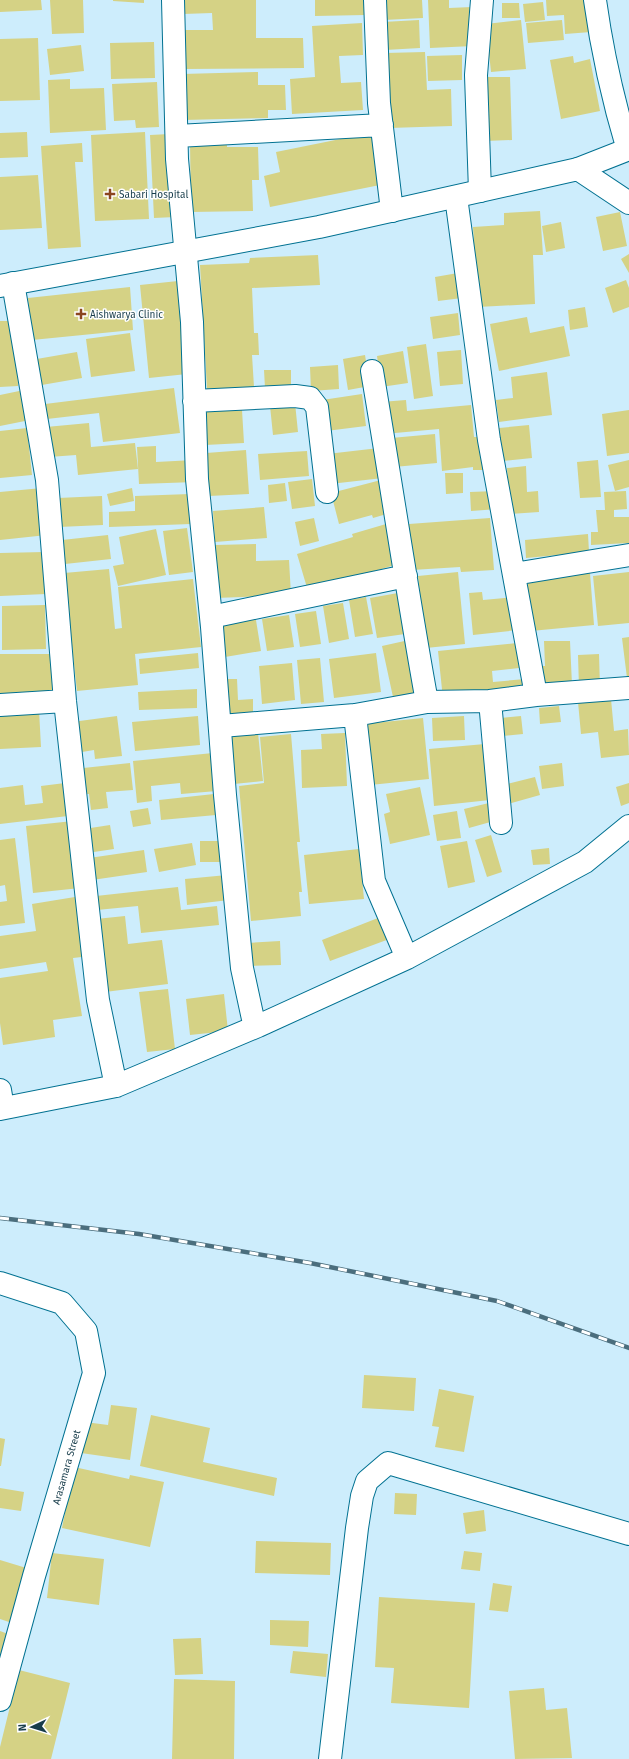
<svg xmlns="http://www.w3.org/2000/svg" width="629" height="1759" viewBox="0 0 629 1759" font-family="'Fira Sans',sans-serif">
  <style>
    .building { fill: #d5d285 }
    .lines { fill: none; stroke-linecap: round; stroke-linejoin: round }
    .minor-casing { stroke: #007191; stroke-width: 24 }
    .tertiary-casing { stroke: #007191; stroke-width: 24 }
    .minor { stroke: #fff; stroke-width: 22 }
    .tertiary { stroke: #fff; stroke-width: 22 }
    .rail-casing { stroke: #4b6e7d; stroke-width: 4.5 }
    .rail { stroke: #fff; stroke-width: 3; stroke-dasharray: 9; stroke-linecap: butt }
    .poi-dot { fill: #8b451f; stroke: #fff; stroke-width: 1.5 }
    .labels { text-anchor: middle; stroke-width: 3; stroke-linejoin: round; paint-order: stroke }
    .poi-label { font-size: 10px; fill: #183d4b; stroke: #fff; text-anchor: start }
    .street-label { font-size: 10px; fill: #183d4b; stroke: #fff }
  </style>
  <rect width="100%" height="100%" fill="#cdedfc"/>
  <path class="building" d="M0 0H41L42 10 0 12Z
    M50 0H83L84 33 52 34Z
    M113 0H144V3L113 1Z
    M183 0H256V38H303L304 68 183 69 182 30H213L212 13 183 14Z
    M315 0H365V15L315 16Z
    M383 0H422L423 18 384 20Z
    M428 0H449V8L472 7 473 46 430 48Z
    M546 0H587L591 32 565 34 564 15 547 16Z
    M543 2 545 20 525 22 523 4Z
    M502 3H519L520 18H502Z
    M419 20 420 48 385 50 383 22Z
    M521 20 526 69 491 72 486 24Z
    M562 20 564 40 528 43 526 23Z
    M362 23 363 55 339 56 341 83 361 82 363 110 292 114 290 79 315 77 312 26Z
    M38 38 40 100 0 101V39Z
    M154 42 155 78 111 79 110 43Z
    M81 45 84 71 50 75 47 49Z
    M425 52 427 90 451 89 452 126 389 128 385 53Z
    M462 55V80L428 81 427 56Z
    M573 56 574 63 590 59 600 111 561 119 550 60Z
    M258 72V85H285L286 110H268V118L183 120 182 74Z
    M483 77H510L512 140 485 141Z
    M70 79V89L104 88 106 130 50 133 48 80Z
    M157 82 159 127 136 128 135 120 114 121 112 84Z
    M27 132 28 157 0 158V133Z
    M145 132 149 219 95 221 91 135Z
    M375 132 385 184 270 207 264 176 280 172 276 152Z
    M170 134 175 217 154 218 150 135Z
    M227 141V147H258L259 180H252L253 211 191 212 190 142Z
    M82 143 83 162H75L81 247 48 249 41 146Z
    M38 175 42 228 0 230V177Z
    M540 211 543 255H533L535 304 478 307 473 227 504 225V213Z
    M620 212 627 246 603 251 596 217Z
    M561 222 565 248 546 252 542 226Z
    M629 254V273L621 259Z
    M318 255 320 285 252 288 254 333H258L259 355H252L254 387 207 389 200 265 249 263 250 258Z
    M458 273 462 298 438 301 435 277Z
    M626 280 629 288V307L613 313 605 288Z
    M178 281 187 374 149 378 140 285Z
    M130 287 133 330 32 340 28 298Z
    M585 307 588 327 570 330 568 310Z
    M458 313 460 335 433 339 430 317Z
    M527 317 530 333 564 326 570 356 499 371 490 324Z
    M0 321H16L18 386 0 387Z
    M130 333 135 371 91 377 86 339Z
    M426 344 433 396 414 399 407 347Z
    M461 350 463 384 440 386 437 352Z
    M403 351 408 383 381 387 377 356Z
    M77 352 82 378 36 386 31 360Z
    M365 355 370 386 348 390 343 359Z
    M338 365 339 389 311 391 310 367Z
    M264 370H291V388H265Z
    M547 372 552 415 499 422 496 400 513 398 511 377Z
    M174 388 180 433 103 442 99 413 47 419 45 404Z
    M24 390 30 420 0 426V395Z
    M362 394 366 426 326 431 322 400Z
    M406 400 407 411 471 405 474 437H482L485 470H473V467L442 471 439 429 384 434 381 402Z
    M295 403 298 432 273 435 270 406Z
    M242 410 244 443 205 445 203 412Z
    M629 410V453L607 456 602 414Z
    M89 423 91 447 135 443 138 469 78 475 76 455 49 457 46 427Z
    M529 425 532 458 503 461 499 428Z
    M27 428 32 475 0 478V431Z
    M435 434 437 463 394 467 391 438Z
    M156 446V462L194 460 195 482 139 484 137 447Z
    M379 448 383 478 330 484 327 454Z
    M246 450 249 494 209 496 206 453Z
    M307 451 309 476 260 480 258 454Z
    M598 460 601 497 580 498 577 462Z
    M629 460V487L615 491 608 465Z
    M526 466 527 492 538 491 539 512 510 514 507 468Z
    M445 473H463V493L446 494Z
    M312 479 315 506 292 509 288 482Z
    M381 480 390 513 373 518 372 515 339 524 331 493Z
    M285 483 287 501 269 503 268 485Z
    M42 488 47 535 0 540V492Z
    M132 488 134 501 110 506 107 494Z
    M496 491 498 509 471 511 470 492Z
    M626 491 627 509 614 510V517H629V543L591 545V532H598L596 510H605L604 492Z
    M190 494 191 524 109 527V512L135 511V496Z
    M102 496 103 525 59 527 58 498Z
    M264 507 267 538 215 542 213 511Z
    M314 518 319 541 300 546 295 522Z
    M490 518 494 570 461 572 460 567 412 570 409 524Z
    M386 524 398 564 308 591 297 554 353 537 352 534Z
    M187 528 193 572 169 575 163 531Z
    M156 529 166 575 118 586 113 566 124 564 119 537Z
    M588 534 589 552 526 558 525 540Z
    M108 535 111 559 65 564 62 540Z
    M256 544V561L289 560 291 595 215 598V545Z
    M44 552 46 594 0 596V553Z
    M109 569 115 629 122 628 118 587 193 579 201 647 135 654 138 685 77 691 64 573Z
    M458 572 465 644 426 648 418 576Z
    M629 572V623L598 626 593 576Z
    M590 573 594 625 531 631 527 579Z
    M482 592 483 600 515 597 518 630 473 635 469 593Z
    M398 593 405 634 377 638 370 598Z
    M366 597 373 634 355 637 349 600Z
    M343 603 349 639 329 643 323 606Z
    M45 605 46 649 2 650V606Z
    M316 611 321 644 300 647 295 614Z
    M255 614 261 651 225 657 219 620Z
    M289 615 294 647 267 651 262 619Z
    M629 637V686H628L622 638Z
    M409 640 420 692 393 697 382 646Z
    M544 641H570L572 685 537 686V666H545Z
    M517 643 519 668 492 671 493 682 525 679 526 691 443 699 438 651Z
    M198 653 199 668 140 674 139 659Z
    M376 653 381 692 334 698 329 659Z
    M0 654H52V697H0Z
    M599 654 600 688H579L578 655Z
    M320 658 324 702 301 704 297 660Z
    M292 663 295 700 262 704 259 666Z
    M226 679H237L238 700 253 699V717H227Z
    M197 689V708L139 710 138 692Z
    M611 699 614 731 628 729 629 755 601 758 598 732 581 734 578 702Z
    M559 706 561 722 540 724 539 708Z
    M39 710 41 747 0 749V712Z
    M117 716 122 756 95 759 94 750 76 753 72 722Z
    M198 716 200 745 135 751 132 722Z
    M464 716 465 740 433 741 432 718Z
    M521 716 523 734 503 736 501 718Z
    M423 718 429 779 370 785 364 724Z
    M258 733 263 781 234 784 229 736Z
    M345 733 347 786 302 788 301 750 322 749 321 734Z
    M291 734 300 842H297L302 892H299L301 916 251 921 239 786 264 783 260 737Z
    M485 744 490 800 434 806 429 749Z
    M213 753 217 791 181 794 180 783 151 786 152 801 137 803 133 761Z
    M130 763 133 790 106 792 108 808 91 810 89 794 76 795 74 769Z
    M562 763 564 786 542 789 539 766Z
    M535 777 540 795 508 804 503 785Z
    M65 783 68 816 0 824V788L23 785 25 805 43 803 41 786Z
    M629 783V803L621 806 616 787Z
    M420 787 430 835 390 844 384 814 390 812 386 794Z
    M214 794 216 815 161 820 159 800Z
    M489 803 494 821 469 828 464 809Z
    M148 808 151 824 133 827 130 811Z
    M457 811 461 838 437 841 433 815Z
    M73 821 80 888 33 893 26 826Z
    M110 825 114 849 87 853 84 829Z
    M491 835 502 872 487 877 475 840Z
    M15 838 25 923 0 926V902L7 901 5 885 0 886V840Z
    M200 841H222V862H200Z
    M467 841 475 882 448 888 440 846Z
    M192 843 196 865 159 872 154 849Z
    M549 848 550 864 533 865 531 850Z
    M359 849 364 899 309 904 304 855Z
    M144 850 147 872 92 880 89 858Z
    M227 875 229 900 187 905 185 879Z
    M178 887 181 910 217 906 219 925 141 933 138 906 97 910 96 896Z
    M81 896 90 956 73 958 82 1016 53 1020 55 1037 3 1045 0 1023V978L48 971 46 962 0 969V936L36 931 32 904Z
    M125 916 128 944 162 940 168 984 105 992 96 919Z
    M383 916 392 938 330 961 322 940Z
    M280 941 281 965 248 966 247 943Z
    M168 989 175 1049 147 1052 139 992Z
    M224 994 228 1031 190 1035 186 999Z
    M364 1375 416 1378 414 1411 362 1408Z
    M439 1389 474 1396 464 1452 435 1447 439 1427 432 1426Z
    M111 1405 137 1408 130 1460 81 1453 85 1422 108 1425Z
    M151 1415 210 1428 203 1462 277 1478 274 1496 140 1466Z
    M0 1438 5 1439 1 1466H0Z
    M74 1467 129 1479 130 1475 164 1482 150 1547 62 1528Z
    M0 1488 24 1492 21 1511 0 1508Z
    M395 1493 417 1494 416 1515 394 1514Z
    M484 1510 486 1531 466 1534 463 1513Z
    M256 1541 331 1543 330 1575 255 1573Z
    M464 1551 482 1553 480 1571 461 1569Z
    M52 1553 104 1559 99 1605 47 1598Z
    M0 1560 33 1570 15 1624 0 1619Z
    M493 1583 512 1586 508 1612 489 1610Z
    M379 1597 475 1603 469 1708 391 1703 394 1668 375 1667Z
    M270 1620 309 1621 308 1647 270 1645Z
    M0 1631 11 1635 5 1657 0 1656Z
    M201 1638 203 1674 175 1675 173 1639Z
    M293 1651 328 1654 326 1677 290 1673Z
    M19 1670 70 1683 51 1759H0V1747Z
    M174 1679 235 1681 234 1759H172Z
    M544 1688 546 1710 567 1708 572 1758 515 1759 509 1691Z"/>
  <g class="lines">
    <g class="minor-casing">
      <path id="minor" d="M173 0 177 159 192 322 197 479 212 627 225 795 242 968 253 1019 258 1026
        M375 0 379 103 392 211
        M595 0C602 51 613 100 628 150
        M177 136 382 125
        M578 169 629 149
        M480 191 476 75 482 0
        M456 197 489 440 536 695
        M372 371C391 482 407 592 427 702
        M194 401 295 396 310 398 317 407 327 492
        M514 574 629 555
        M211 617 406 576
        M0 705 65 701
        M355 715 374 881 407 958
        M221 726 355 715 427 702 490 701
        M501 823 490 701 536 695 629 688
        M116 1086 258 1026 407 958 585 862 629 826
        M0 1090 3 1108
        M0 1109 116 1086 98 1000 65 701 47 480 13 283
        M0 1283 62 1303 86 1331 94 1373 34 1576 0 1700
        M330 1759 357 1528 362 1496 367 1481 388 1463 629 1534"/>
    </g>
    <g class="tertiary-casing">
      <path id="tertiary" d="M0 286 319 227 578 169 629 203"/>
    </g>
    <use href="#minor" class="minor"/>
    <use href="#tertiary" class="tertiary"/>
    <g class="rail-casing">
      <path id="rail" d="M0 1218 139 1234 310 1263 497 1301 629 1348"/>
    </g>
    <use href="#rail" class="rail"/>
  </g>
  <g class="poi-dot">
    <path d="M108 188h4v4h4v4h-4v4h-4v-4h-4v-4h4z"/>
    <path d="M79 308h4v4h4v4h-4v4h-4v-4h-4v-4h4z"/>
  </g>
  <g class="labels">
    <g class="poi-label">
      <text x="119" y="198">Sabari Hospital</text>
      <text x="90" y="318">Aishwarya Clinic</text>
    </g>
    <g class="street-label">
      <text transform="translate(66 1467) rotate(-74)" y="4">Arasamara Street</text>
    </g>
  </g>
  <g transform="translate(32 1727) rotate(266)" stroke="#ffffff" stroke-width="3" paint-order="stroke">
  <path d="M0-3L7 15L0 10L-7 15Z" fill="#183d4b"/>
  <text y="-6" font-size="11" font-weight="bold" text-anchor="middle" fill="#183d4b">N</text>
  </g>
</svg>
